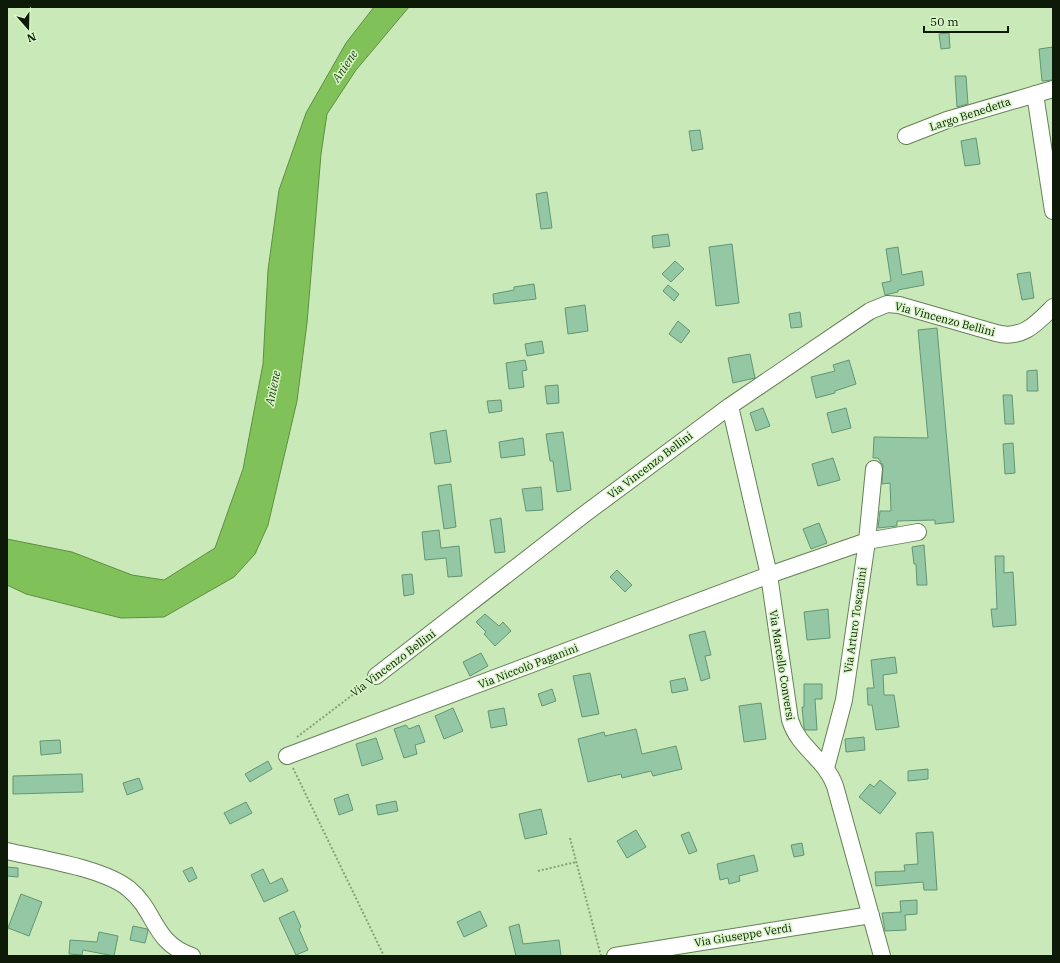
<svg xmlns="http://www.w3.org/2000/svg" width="1060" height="963" viewBox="0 0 1060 963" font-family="'IBM Plex Serif',serif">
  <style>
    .water { fill: #81c15a; stroke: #5e8f41 }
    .building { fill: #94c8a5; stroke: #639574 }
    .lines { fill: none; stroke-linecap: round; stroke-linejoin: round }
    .minor-casing { stroke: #648155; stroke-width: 18 }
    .path { stroke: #87a07a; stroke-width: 2; stroke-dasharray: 2 2; stroke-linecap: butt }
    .minor { stroke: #fff; stroke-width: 16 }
    .labels { text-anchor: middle; stroke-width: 3; stroke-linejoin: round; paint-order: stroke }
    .street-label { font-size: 11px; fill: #0e1a08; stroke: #d6f6c5 }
    .water-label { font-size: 12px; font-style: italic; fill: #243d14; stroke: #d6f6c5 }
  </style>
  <rect width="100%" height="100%" fill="#c9e9b8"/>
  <path class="water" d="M374 7H409L356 70 327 114 321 154 307 323 297 401 268 525 255 554 234 577 164 617 121 618 26 594 7 585V539L72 552 132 575 164 580 215 548 243 469 263 364 268 270 279 190 306 113 346 43Z"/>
  <path class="building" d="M949 33 950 48 941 49 939 34Z
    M1053 47V80L1042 81 1039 49Z
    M955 76H966L968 104 957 107Z
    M700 130 703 149 692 151 689 131Z
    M976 138 980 164 965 166 961 141Z
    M547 192 552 228 541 229 536 194Z
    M668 234 670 246 653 248 652 236Z
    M732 244 739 303 716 306 709 247Z
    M898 247 902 275 922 271 924 285 898 290V292L885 295 882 283 891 281 886 249Z
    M675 261 684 269 671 282 662 274Z
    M1030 272 1034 298 1022 300 1017 274Z
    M534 284 536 299 494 304 493 294 514 290V287Z
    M668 285 679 294 674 301 663 291Z
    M585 305 588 331 568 334 565 308Z
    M800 312 802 327 791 328 789 314Z
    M678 321 690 331 681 343 669 334Z
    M937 328 954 522 935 524V520L897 521V526L878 528 880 511H891L890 483 882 484 883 465 878 458H873L874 437 928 438 918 330Z
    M542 341 544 353 527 356 525 344Z
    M750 354 755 378 733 383 728 358Z
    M525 360 527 370 522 371 524 387 509 389 506 363Z
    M849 360 856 384 835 391V393L816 398 811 377 835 371 833 365Z
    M1037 370 1038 391H1027V371Z
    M558 385 559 403 547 404 545 386Z
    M1003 395H1012L1014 424H1005Z
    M501 400 502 411 489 413 487 401Z
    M763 408 770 426 756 431 750 413Z
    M846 408 851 428 832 433 827 413Z
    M446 430 451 462 435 464 430 433Z
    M563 432 571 490 557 492 553 461H550L546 434Z
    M523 438 525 455 501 458 499 442Z
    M1013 443 1015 473 1005 474 1003 444Z
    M833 458 840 480 818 486 812 464Z
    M451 484 456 527 444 529 438 486Z
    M541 487 543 510 526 511 522 489Z
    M501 518 505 552 495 553 490 520Z
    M819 523 827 543 811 549 803 529Z
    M439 530 441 548 459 546 462 576 448 577 446 558 425 560 422 532Z
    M924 545 927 585H917L916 564H914L912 547Z
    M995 556H1004V573L1013 572 1016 625 993 627 991 609H997Z
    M617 570 632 585 625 592 610 577Z
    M412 574 414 594 404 596 402 575Z
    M828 609 830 638 807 640 804 612Z
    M485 614 499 626 503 622 511 631 495 646 484 634 486 632 476 622Z
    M705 631 711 655 705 656 710 678 701 681 689 635Z
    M481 653 488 666 470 676 463 662Z
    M895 657 897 673 883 675 884 695H894L899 727 876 730 872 705H868L867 688H874L871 660Z
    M590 673 599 714 582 717 573 676Z
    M685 678 688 690 672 693 670 681Z
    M804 684H822V699H815L817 730H805L804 728 802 707H804Z
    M552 689 556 701 542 706 538 694Z
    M761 703 766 739 744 742 739 706Z
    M453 708 463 731 444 739 435 716Z
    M504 708 507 725 491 728 488 711Z
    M406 725 409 729 419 725 425 742 415 745 417 754 404 758 394 729Z
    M636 729 642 754 676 746 682 769 653 776 651 771 622 778 621 774 588 782 578 739 604 732 605 736Z
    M864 737 865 750 846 752 845 739Z
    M376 738 383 759 362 766 356 744Z
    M60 740 61 753 41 755 40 741Z
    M268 761 272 769 250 782 245 774Z
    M928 769V779L908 781V771Z
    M82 774 83 792 13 794V776Z
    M139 778 143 789 127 795 123 783Z
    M880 780 896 793 880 814 859 797 870 784 874 787Z
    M348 794 353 810 339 815 334 799Z
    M396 801 398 811 378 815 376 805Z
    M246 802 252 813 230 824 224 813Z
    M541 809 547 834 525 839 519 814Z
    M636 830 646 847 627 858 617 841Z
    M689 832 697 851 689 854 681 835Z
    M933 832 937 890H924L923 882 876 886 875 872 905 871 904 865 918 864 916 833Z
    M802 843 804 855 794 857 791 845Z
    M754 855 758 871 739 876 740 881 729 884 728 878 720 880 717 864Z
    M7 867 18 868V877L7 876Z
    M192 867 197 878 189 882 183 871Z
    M263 869 270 884 282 878 288 891 264 902 251 875Z
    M21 894 42 902 29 936 8 928Z
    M917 900V914L905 915 906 930 885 931 882 913 901 912 900 901Z
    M294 911 301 927 299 929 308 950 296 955 279 918Z
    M480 911 487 926 464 937 457 922Z
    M519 924 523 944 559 940 561 956H516L509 927Z
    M133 926 147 929 148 931 145 943 130 940Z
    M99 932 118 936 114 956 83 950 82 955 69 954 70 940 97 942Z"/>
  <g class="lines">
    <g class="minor-casing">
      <path id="minor" d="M1035 94 1053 211
        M906 136 947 120 1053 89
        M730 406 769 575 790 720C799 749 825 758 835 786L882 956
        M376 676 586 513 730 406 870 311 887 304 899 305 996 333C1022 340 1036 324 1053 307
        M287 756 769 575 867 541 918 532
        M826 768 844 700 867 541 874 469
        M7 851C40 859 104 868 129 889 157 912 152 942 192 956
        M615 956 871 915"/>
    </g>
    <path class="path" d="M297 737 367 684
      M293 768 384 956
      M570 838 601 956
      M538 871 576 862"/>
    <use href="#minor" class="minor"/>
  </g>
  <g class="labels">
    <g class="street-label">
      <text transform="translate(970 114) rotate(-18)" y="4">Largo Benedetta</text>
      <text transform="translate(945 319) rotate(15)" y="4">Via Vincenzo Bellini</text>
      <text transform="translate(650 465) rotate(-37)" y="4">Via Vincenzo Bellini</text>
      <text transform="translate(855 620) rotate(-82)" y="4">Via Arturo Toscanini</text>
      <text transform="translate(393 663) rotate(-37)" y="4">Via Vincenzo Bellini</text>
      <text transform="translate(782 665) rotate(81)" y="4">Via Marcello Conversi</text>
      <text transform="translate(528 666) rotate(-21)" y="4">Via Niccolò Paganini</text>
      <text transform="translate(743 935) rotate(-9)" y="4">Via Giuseppe Verdi</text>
    </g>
    <g class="water-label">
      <text transform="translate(345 66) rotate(-56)" y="4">Aniene</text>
      <text transform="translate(273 388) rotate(-78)" y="4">Aniene</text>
    </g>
  </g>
  <rect width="1060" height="963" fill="none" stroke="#0e1a08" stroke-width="16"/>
  <g transform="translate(28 28) rotate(160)" stroke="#d6f6c5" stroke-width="3" paint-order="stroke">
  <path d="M0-3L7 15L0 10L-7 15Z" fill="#0e1a08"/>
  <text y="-6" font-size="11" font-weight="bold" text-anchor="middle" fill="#0e1a08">N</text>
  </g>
  <path d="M924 26v6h84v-6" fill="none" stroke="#0e1a08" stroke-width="2"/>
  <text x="930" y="26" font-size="12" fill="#0e1a08" stroke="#d6f6c5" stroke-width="3" paint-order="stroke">50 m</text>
</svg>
